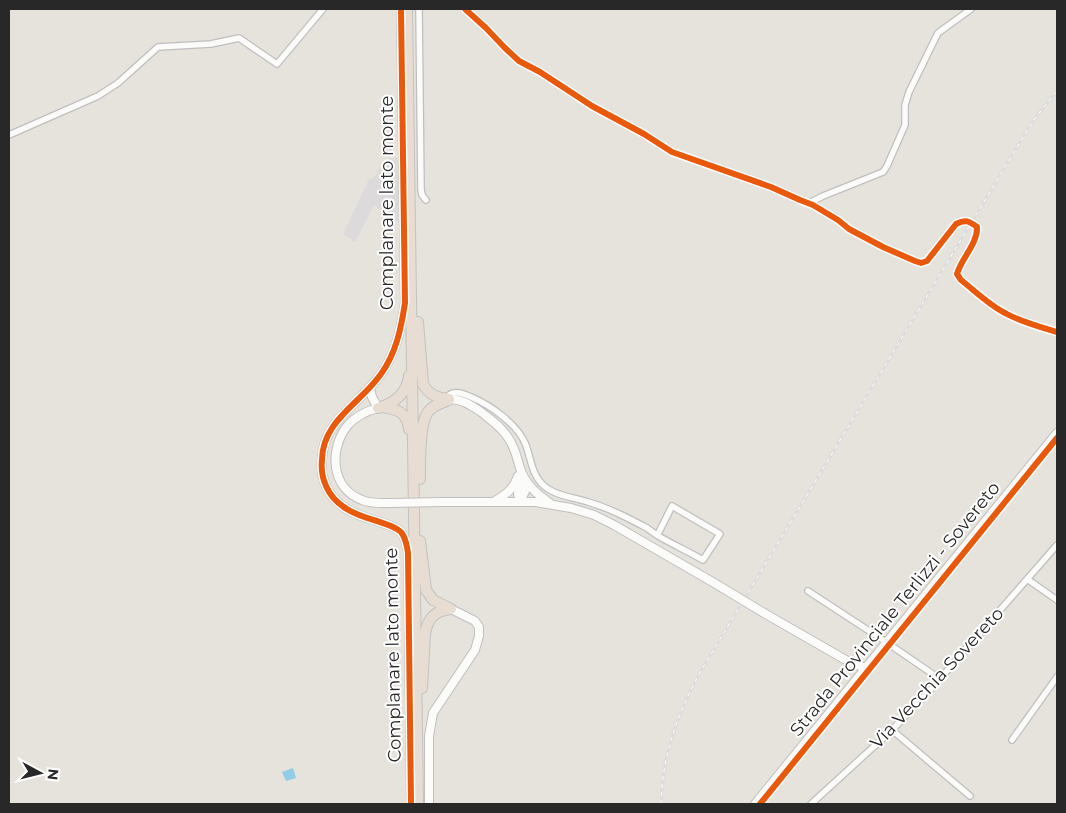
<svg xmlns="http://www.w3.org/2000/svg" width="1066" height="813" viewBox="0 0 1066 813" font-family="Montserrat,sans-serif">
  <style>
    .industrial { fill: #dddadc }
    .water { fill: #91cde7 }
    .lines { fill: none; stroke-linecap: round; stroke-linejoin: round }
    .street-casing { stroke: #c0bfbf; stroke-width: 8 }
    .secondary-casing { stroke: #c0bfbf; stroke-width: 10 }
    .highway-casing { stroke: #c3c2c0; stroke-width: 12 }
    .street { stroke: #fbfbfa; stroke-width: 5.5 }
    .secondary { stroke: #fbfbfa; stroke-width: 8 }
    .highway { stroke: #e8ddd2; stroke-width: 10 }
    .rail-casing { stroke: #dddcdd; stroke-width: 3 }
    .rail { stroke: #fff; stroke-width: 1; stroke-dasharray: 4; stroke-linecap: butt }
    .secondary-bridge-casing { stroke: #c0bfbf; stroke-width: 10; stroke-linecap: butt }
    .secondary-bridge { stroke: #fbfbfa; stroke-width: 8 }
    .cycleway-casing { stroke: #fff; stroke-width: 9 }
    .cycleway { stroke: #e8590c; stroke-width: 6 }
    .labels { text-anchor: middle; stroke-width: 4; stroke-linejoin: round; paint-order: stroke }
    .street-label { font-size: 18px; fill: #282828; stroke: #fff }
  </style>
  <rect width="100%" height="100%" fill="#e6e3dd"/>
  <path class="industrial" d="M390 157 394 160 396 157 400 159V223L374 205 355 242 343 234 369 179 373 178Z"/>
  <path class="water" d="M293 768 296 778 286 781 282 772Z"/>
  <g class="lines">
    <g class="street-casing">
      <path id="street" d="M419 9 421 189 422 195 426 200
        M465 9 486 28 504 47 519 61 540 72 592 106 644 134 672 152 771 187 800 200 813 205 838 220 849 229 883 247 915 261 921 263 927 261 956 224C966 219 969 221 977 227 978 243 961 259 957 274L961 280C975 291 989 305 1005 313 1021 322 1040 327 1057 332
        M9 135 98 96 118 83 158 47 211 44 239 38 277 64 323 9
        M809 203 823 196 883 172 887 166 905 125V105L909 92 934 41 938 33 971 9
        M449 399V395C455 390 464 394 471 397 490 405 516 423 525 443 531 457 531 473 542 484 554 496 573 497 588 502 609 508 628 518 647 528 651 531 655 534 660 537 674 545 689 552 703 560L720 534 672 506 659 532
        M1027 579 1057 600
        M808 591 883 640 940 679
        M892 730 970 796
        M1012 740 1057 677
        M811 804 892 730 931 689 1057 545"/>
    </g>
    <g class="secondary-casing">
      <path id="secondary" d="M401 9 405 303C401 329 396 353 381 374 361 403 322 421 322 460 321 469 322 477 326 486 335 507 356 515 377 521 385 524 395 526 401 532 406 538 407 546 408 553L411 804
        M370 388 372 397 378 408C366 411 356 416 348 425 329 448 330 488 362 500 371 504 382 503 392 503
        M449 399C462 399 471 405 481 412 491 420 502 427 509 439 515 448 517 458 520 468 525 484 536 494 550 503
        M519 479 518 494 520 502
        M495 501C507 494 514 488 518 476
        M441 502H535L571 508 594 515 614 525 716 584
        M520 502 525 491 524 480
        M764 613 851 663 866 668
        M429 804V736L433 713 475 650 479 636V627L475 621 451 609
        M755 804 1057 433"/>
    </g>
    <g class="highway-casing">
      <path id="highway" d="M407 9 418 804
        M418 322 423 384C429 395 437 398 449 399
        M382 407C397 409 407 412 409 429
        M378 408C394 404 407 393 409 376
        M420 479C420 463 419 424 428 412 433 405 441 403 449 400
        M420 541 426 590 433 600 451 609
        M422 688 425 634C428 617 435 611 451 609"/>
    </g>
    <use href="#street" class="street"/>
    <use href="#secondary" class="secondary"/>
    <use href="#highway" class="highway"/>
    <g class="rail-casing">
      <path id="rail" d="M661 804C662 755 678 712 702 669L1020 142 1036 117 1057 91"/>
    </g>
    <use href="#rail" class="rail"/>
    <g class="secondary-bridge-casing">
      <path id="secondary-bridge" d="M392 503 441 502
        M716 584 764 613"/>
    </g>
    <use href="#secondary-bridge" class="secondary-bridge"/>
    <g class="cycleway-casing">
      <path id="cycleway" d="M401 9 405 303C401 329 396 353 381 374 361 403 322 421 322 460 321 469 322 477 326 486 335 507 356 515 377 521 385 524 395 526 401 532 406 538 407 546 408 553L411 804
        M465 9 486 28 504 47 519 61 540 72 592 106 644 134 672 152 771 187 800 200 813 205 838 220 849 229 883 247 915 261 921 263 927 261 956 224C966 219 969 221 977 227 978 243 961 259 957 274L961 280C975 291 989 305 1005 313 1021 322 1040 327 1057 332
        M760 804 1057 438"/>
    </g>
    <use href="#cycleway" class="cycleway"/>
  </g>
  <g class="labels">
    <g class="street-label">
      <text transform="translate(387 203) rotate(-90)" y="6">Complanare lato monte</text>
      <text transform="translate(895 609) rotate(-51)" y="6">Strada Provinciale Terlizzi - Sovereto</text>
      <text transform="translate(393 655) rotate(-91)" y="6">Complanare lato monte</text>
      <text transform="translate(937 678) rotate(-47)" y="6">Via Vecchia Sovereto</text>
    </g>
  </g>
  <rect width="1066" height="813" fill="none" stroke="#282828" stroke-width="20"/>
  <g transform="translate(40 773) rotate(97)" stroke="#ffffff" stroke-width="4" paint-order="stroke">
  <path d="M0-4L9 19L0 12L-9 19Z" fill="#282828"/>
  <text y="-8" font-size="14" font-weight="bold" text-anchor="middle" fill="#282828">N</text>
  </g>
</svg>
